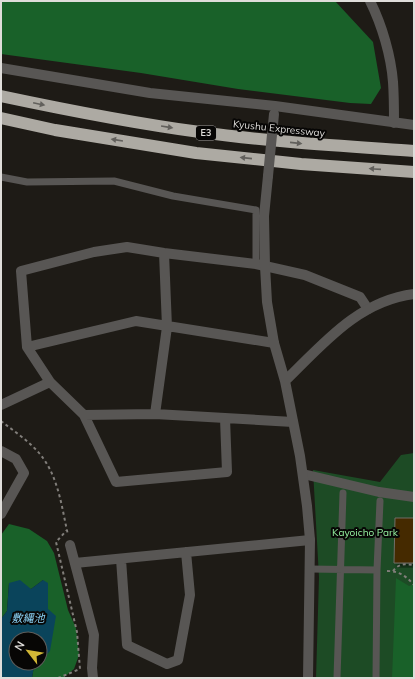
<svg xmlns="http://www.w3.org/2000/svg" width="415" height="679" viewBox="0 0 415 679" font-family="Mulish,'Noto Sans JP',sans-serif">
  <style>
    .green { fill: #1d4b25 }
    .forest { fill: #196129 }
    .water { fill: #0a445b }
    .building { fill: #442b00; stroke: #716d67; filter: url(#shadow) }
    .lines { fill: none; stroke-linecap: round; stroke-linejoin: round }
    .path { stroke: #817e7a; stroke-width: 2; stroke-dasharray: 3 3; stroke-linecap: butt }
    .service { stroke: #585654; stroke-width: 7 }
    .minor { stroke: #585654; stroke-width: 10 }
    .tertiary { stroke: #585654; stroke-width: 10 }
    .motorway { stroke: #adaaa3; stroke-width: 12 }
    .tertiary-bridge { stroke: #585654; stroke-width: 10 }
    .oneway { fill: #62605c }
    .labels { text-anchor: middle; stroke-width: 4; stroke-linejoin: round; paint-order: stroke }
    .shield { fill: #070605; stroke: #9e9c9a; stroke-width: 1 }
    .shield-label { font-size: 9px; font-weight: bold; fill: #dfddda }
    .street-label { font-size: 10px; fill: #dfddda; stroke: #070605 }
    .park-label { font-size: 10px; fill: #96f3a1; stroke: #070605 }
    .water-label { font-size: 11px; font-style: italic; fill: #89cff2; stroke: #070605 }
  </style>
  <defs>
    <filter id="shadow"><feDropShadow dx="3.5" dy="3.5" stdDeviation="2" flood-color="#0009"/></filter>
  </defs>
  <rect width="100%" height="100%" fill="#1e1b16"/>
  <path class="green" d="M414 453V678H316L319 577 313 470 380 482 401 455Z"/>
  <path class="forest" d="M1 1H335L373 42 381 88 371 104 350 103 238 89 141 73 1 54Z
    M9 524 29 529 47 541 54 553 68 610 76 628 79 655 74 669 63 678H32L34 666 38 663H40V661L50 650 48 609 43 580 31 589 9 583 7 611 1 619V535Z
    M396 578 409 586 414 584V678H392Z"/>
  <path class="water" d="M20 580 31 589 43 580 48 583V609L56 616 50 651 40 661V639H16V663H38L34 666 32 678H1V619L7 611 9 583Z"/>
  <path class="building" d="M395 518H414V563H394Z"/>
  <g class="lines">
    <path class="path" d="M1 421C15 432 32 443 43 458 59 480 62 509 68 535
      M387 571C399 571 406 576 414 585
      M393 571C399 563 405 564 414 565
      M58 678 80 669 77 632 56 542 67 530"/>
    <path class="service" d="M1 177 27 182 114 181 173 196 256 210V264
      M310 569 377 570 376 678
      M377 570 380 501
      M337 678 343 493"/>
    <path class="minor" d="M27 347 136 321 274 343
      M1 405 50 382
      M155 414 167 327 164 253
      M84 415 155 414 293 422
      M225 418 227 472 116 482 84 415 50 382 27 347 21 271 94 252 127 247 164 253 256 264 305 275 360 297 368 309
      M1 451 16 459 24 473 1 514
      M303 474 379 492 414 497
      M70 545 94 635 92 668 93 678
      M121 559 127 645 167 664 178 660 190 595 186 552
      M75 563 310 540"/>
    <path class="tertiary" d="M370 1C382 25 391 56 393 82 394 96 394 109 394 123
      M1 68 150 93 275 106 414 125
      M268 176 264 216 265 266 267 302 274 343 285 381 300 456 307 506 310 540 308 678
      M285 381C323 344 358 301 414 294"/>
    <path class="motorway" d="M1 96C67 110 133 123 200 132 271 142 343 146 414 151
      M1 118 55 130 196 153 301 164 414 172"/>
    <path class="tertiary-bridge" d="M268 176 274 114"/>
  </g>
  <defs><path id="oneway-solid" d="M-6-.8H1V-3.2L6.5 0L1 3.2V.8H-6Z"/></defs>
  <g class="oneway">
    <use href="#oneway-solid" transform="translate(39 104) rotate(12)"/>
    <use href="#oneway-solid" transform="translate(167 127) rotate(9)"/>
    <use href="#oneway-solid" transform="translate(117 140) rotate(-171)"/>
    <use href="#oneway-solid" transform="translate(296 143) rotate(6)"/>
    <use href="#oneway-solid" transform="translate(246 158) rotate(-174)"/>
    <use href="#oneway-solid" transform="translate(375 169) rotate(-176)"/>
  </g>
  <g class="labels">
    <rect class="shield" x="196" y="126" width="20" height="14" rx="3"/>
    <g class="shield-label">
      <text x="206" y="136">E3</text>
    </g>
    <g class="street-label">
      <text transform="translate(279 128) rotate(6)" y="4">Kyushu Expressway</text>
    </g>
    <g class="park-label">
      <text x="365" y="536">Kayoicho Park</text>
    </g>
    <g class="water-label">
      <text x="28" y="622">敷縄池</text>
    </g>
  </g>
  <rect width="415" height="679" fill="none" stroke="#dfddda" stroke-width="4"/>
  <g transform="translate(28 651) rotate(301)"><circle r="19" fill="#070605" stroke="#5d5c5a"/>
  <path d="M0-3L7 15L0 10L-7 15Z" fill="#d1b736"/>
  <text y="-6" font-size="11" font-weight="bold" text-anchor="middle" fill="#dfddda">N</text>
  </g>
</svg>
